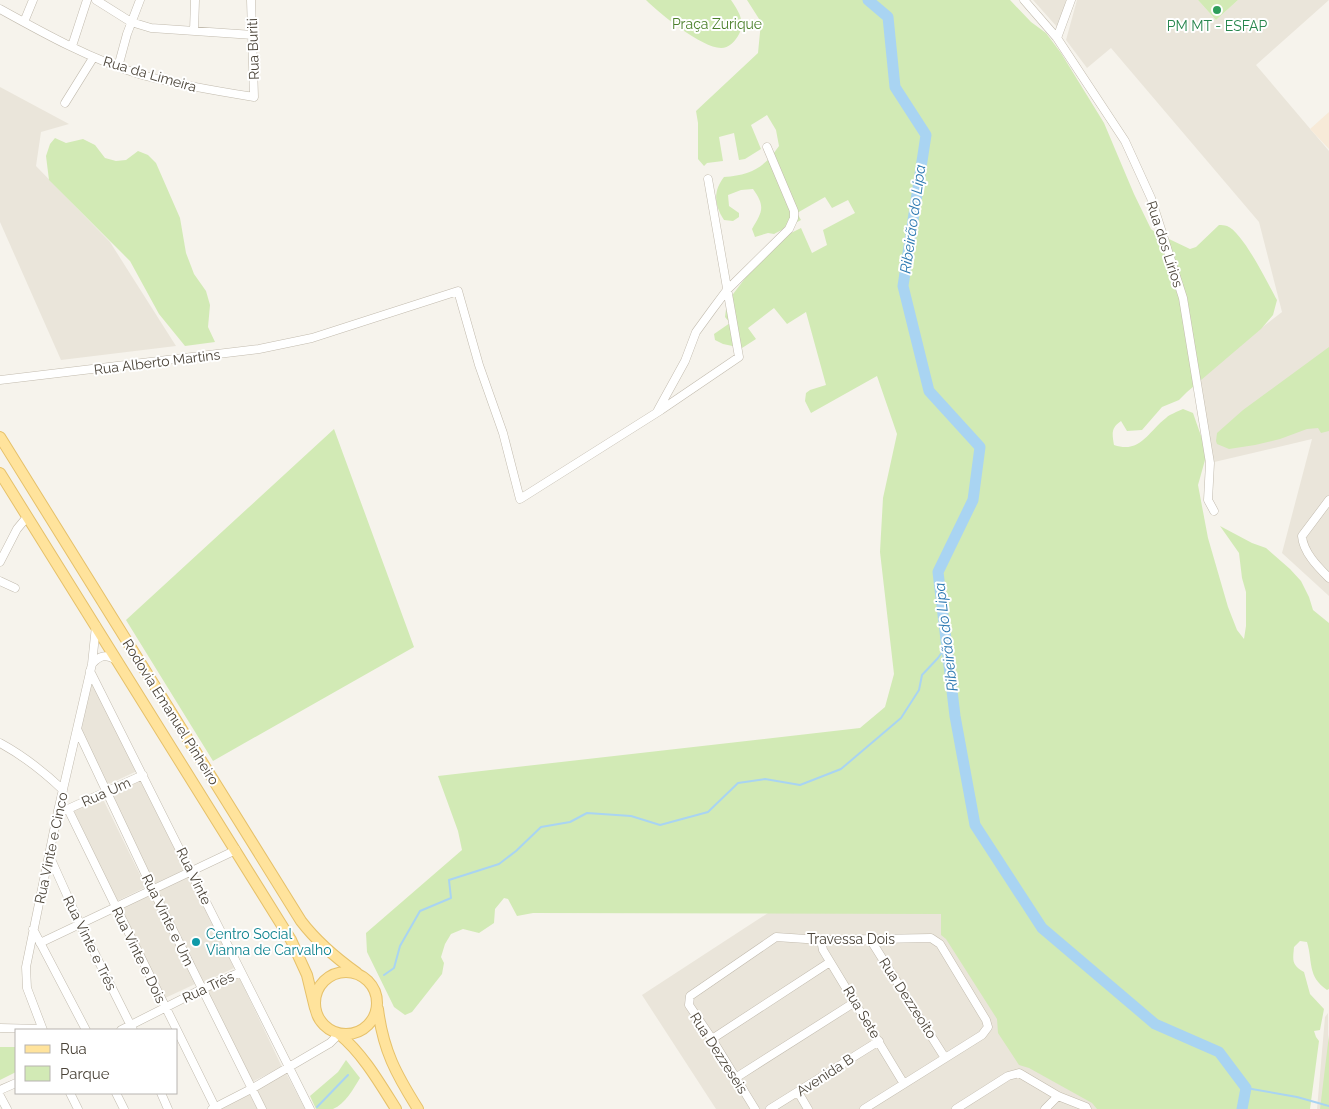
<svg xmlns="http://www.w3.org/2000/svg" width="1329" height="1109" viewBox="0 0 1329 1109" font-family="Raleway,sans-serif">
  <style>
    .residential { fill: #eae5da }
    .commercial { fill: #f7ead8 }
    .green { fill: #d2eab5 }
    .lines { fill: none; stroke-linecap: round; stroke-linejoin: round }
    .stream { stroke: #a9d4f2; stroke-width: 2 }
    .river { stroke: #a9d4f2; stroke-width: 11 }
    .minor-casing { stroke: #c2bbae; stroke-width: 9 }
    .major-casing { stroke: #e6c16a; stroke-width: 12 }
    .minor { stroke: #fff; stroke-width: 8 }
    .major { stroke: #ffe39c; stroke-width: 10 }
    .leisure-dot { fill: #2e9e5b; stroke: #fff; stroke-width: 2 }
    .culture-dot { fill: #0f9aa8; stroke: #fff; stroke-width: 2 }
    .labels { text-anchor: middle; stroke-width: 4; stroke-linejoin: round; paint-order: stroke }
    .park-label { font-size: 14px; fill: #4a7f2a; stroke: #fff }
    .leisure-label { font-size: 14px; fill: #27864d; stroke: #fff }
    .street-label { font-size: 14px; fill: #4b4439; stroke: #fff }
    .culture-label { font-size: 14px; fill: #0d838f; stroke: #fff; text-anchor: start }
    .water-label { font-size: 15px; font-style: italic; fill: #2e7ab2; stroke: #fff }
  </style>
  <rect width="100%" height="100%" fill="#f6f3ec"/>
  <path class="residential" d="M1033 0H1066L1058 28Z
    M1077 0H1198L1216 20 1238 0H1329L1256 65 1329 151V596L1282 553 1312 439 1210 463 1196 378 1282 312 1259 222 1111 48 1087 68 1066 40Z
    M0 87 69 124 41 132 36 166 110 242 176 346 61 360 0 222Z
    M91 679 137 771 107 785 80 728Z
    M142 777 186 869 154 884 110 792Z
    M102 797 146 887 117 901 74 811Z
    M190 874 234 968 202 983 158 889Z
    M152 893 195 984 163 999 119 909Z
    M942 912 946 937 1029 1066 1092 1102 1098 1109H716L642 995 768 913Z
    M238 975 282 1067 250 1083 206 990Z
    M1328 1013 1329 1109H1317L1325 1017Z
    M286 1073 305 1109H266L255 1089Z
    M250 1092 259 1109H220Z"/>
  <path class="commercial" d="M1329 112V149L1310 129Z"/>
  <path class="green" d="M646 0H731C739 12 746 22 738 36 734 42 729 48 721 48 702 48 659 13 646 0Z
    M747 0H1010L1031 22 1046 33 1061 53 1104 123 1134 194 1151 229 1161 237 1169 239 1190 249 1196 247 1219 225C1222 225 1224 225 1227 226 1243 232 1268 284 1277 300L1273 315 1261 329 1187 392 1179 400 1162 407 1142 430 1127 431 1121 421C1111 428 1112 433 1114 445 1140 454 1148 432 1166 418 1170 414 1177 412 1183 409L1193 413 1207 453 1198 485 1208 538 1228 607 1237 630 1244 639 1246 626V592L1242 578 1239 553 1220 526 1252 543 1266 548 1290 569 1301 581 1309 597 1313 610 1329 623V989L1327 990C1307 976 1313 962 1307 942L1300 941 1294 947C1293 960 1291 965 1304 972L1310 994 1324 1009 1320 1030 1314 1031 1316 1037 1319 1041 1310 1109H1097L1092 1103 1029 1068 1019 1065 998 1033 997 1019 946 939 941 935V914L533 913 517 916 508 899 504 898 495 909 494 923 479 933 463 929 451 934 445 944 441 957 444 963 442 974 412 1012 405 1015 394 1007 367 952 366 933 462 850 458 831 438 776 860 728 885 707 894 674 880 552 883 498 897 434 877 376 811 413 805 401 806 393 810 390 826 385 806 312 787 324 774 308 748 328 756 339 742 348 723 344 715 340 714 334 730 323 725 317 727 302 746 277 781 238 801 228 812 253 827 245 823 230 855 213 848 200 832 208 825 197 797 213 801 220 774 234 768 233 755 237 752 229C762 212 766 207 753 189L741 190 728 195 729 206 739 213V217L733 221 724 220C714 205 713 191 724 177 751 175 764 168 779 146L776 130 767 115 751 125 761 149 745 159 739 160 734 133 719 137 723 161 707 163 704 166 698 159V123L696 111 758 53 761 22Z
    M1198 0H1238L1216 20Z
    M55 138 66 143 83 139 95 145 105 158 116 161 126 160 138 151 148 155 156 163 180 218 186 253 191 266 194 274 206 291 210 305 208 327 215 342 185 346 159 314 130 261 49 180 46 156 50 144Z
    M1329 347V431L1321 433 1318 428 1307 429 1280 439 1255 445 1229 449 1217 444 1216 441 1217 433 1243 410Z
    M334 429 414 647 213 761 126 620Z
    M1329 1035V1109H1320Z
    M0 1047H16V1072L0 1080Z
    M346 1060 360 1078C354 1088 345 1104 333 1109 328 1109 321 1109 316 1109L310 1096 338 1072Z"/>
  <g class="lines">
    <path class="stream" d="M384 975 394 968 400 946 420 911 451 898 449 880 499 864 516 851 541 827 570 822 587 813 631 816 660 825 708 812 738 783 765 779 800 785 841 769 901 718 919 690 922 675 938 658 947 645
      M1246 1088 1297 1097 1329 1106
      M317 1107 348 1075"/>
    <path class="river" d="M868 0 888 17 895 87 926 135 903 286 929 391 980 447 973 500 938 572 955 716 975 825 1042 928 1155 1024 1219 1052 1246 1088 1242 1109"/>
    <g class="minor-casing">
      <path id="minor" d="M96 0 131 22 151 28 253 35
        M1024 0 1057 38 1125 141 1151 198 1183 298 1210 463 1208 500 1214 511
        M0 9C45 34 92 60 142 75 179 85 216 91 254 97L251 0
        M24 22 33 0
        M194 31 195 0
        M1057 38 1071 0
        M72 46 87 0
        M118 67 127 34 140 0
        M65 103 93 58
        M0 380 259 349 312 338 458 291 479 365 503 433 520 499 661 410 739 357 708 179
        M658 410 685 361 696 332 712 310 727 290 789 229 794 218V211L767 147
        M1329 500 1302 536C1303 552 1318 567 1329 578
        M0 562 17 529 27 517
        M0 581 15 588
        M92 664C100 655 106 654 116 660
        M90 671 310 1109
        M77 729 153 890 262 1109
        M0 743C24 756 43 771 63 790
        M68 809 143 775
        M58 811 68 809 116 907 216 1109
        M49 855 80 924 133 1030
        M33 929 86 1030
        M870 939 945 1058
        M821 940 823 950 904 1084
        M40 943 236 850
        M0 1028 42 1029
        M43 1030 27 988 26 967 58 811 92 664 96 626
        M121 1030 202 989 241 972
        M712 1039 830 962
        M737 1077 855 1002
        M0 1090 16 1083
        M798 1092 808 1109
        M70 1093 78 1109
        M116 1093 124 1109
        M161 1093 168 1109
        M0 1096 7 1109
        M212 1109 253 1088 330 1043 339 1034
        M755 1109 712 1039 689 1005 690 996 776 937 821 940 931 938 940 944 986 1020 988 1027 982 1035 864 1109
        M770 1109 879 1041
        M956 1109 1008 1076 1019 1073 1058 1096 1086 1107 1087 1109
        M1045 1109 1058 1096"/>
    </g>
    <g class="major-casing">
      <path id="major" d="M0 437 301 921C317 942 336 958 357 973
        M0 473 291 940 307 975 315 1008
        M315 1003a31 31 0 1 1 62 0a31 31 0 1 1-62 0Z
        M378 1009C383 1050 396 1074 418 1109
        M339 1034C363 1054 379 1082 396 1109"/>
    </g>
    <use href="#minor" class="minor"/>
    <use href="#major" class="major"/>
  </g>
  <circle class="leisure-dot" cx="1217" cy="10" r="5"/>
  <circle class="culture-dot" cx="196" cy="942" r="5"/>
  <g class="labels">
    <g class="park-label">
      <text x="717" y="29">Praça Zurique</text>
    </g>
    <g class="leisure-label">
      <text x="1217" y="31">PM MT - ESFAP</text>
    </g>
    <g class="street-label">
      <text transform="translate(253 49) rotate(-92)" y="5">Rua Buriti</text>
      <text transform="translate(150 74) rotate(16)" y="5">Rua da Limeira</text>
      <text transform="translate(1165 244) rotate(72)" y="5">Rua dos Lírios</text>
      <text transform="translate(157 362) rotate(-7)" y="5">Rua Alberto Martins</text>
      <text transform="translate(171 712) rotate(58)" y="5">Rodovia Emanuel Pinheiro</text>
      <text transform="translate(106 792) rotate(-24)" y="5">Rua Um</text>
      <text transform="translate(51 848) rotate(-78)" y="5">Rua Vinte e Cinco</text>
      <text transform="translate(194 876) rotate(64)" y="5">Rua Vinte</text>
      <text transform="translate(168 920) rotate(64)" y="5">Rua Vinte e Um</text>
      <text x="851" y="944">Travessa Dois</text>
      <text transform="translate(90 943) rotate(64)" y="5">Rua Vinte e Três</text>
      <text transform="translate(139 955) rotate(64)" y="5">Rua Vinte e Dois</text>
      <text transform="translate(208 987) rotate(-25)" y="5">Rua Três</text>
      <text transform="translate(908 998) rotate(57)" y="5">Rua Dezzeoito</text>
      <text transform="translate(862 1012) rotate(59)" y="5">Rua Sete</text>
      <text transform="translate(719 1053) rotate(57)" y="5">Rua Dezzeseis</text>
      <text transform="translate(825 1075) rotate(-33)" y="5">Avenida B</text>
    </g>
    <g class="culture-label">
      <text x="206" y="939">Centro Social<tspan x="206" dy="16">Vianna de Carvalho</tspan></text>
    </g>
    <g class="water-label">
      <text transform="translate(913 219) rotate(-82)" y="5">Ribeirão do Lipa</text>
      <text transform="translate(946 637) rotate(-97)" y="5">Ribeirão do Lipa</text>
    </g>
  </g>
  <rect x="15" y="1029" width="162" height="65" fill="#ffffff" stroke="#b7b4b0"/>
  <rect x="25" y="1045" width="25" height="8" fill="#ffe39c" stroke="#b7b4b0"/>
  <text x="60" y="1054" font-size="15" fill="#4b4439">Rua</text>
  <rect x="25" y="1066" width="25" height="15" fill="#d2eab5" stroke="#b7b4b0"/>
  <text x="60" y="1079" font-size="15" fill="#4b4439">Parque</text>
</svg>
